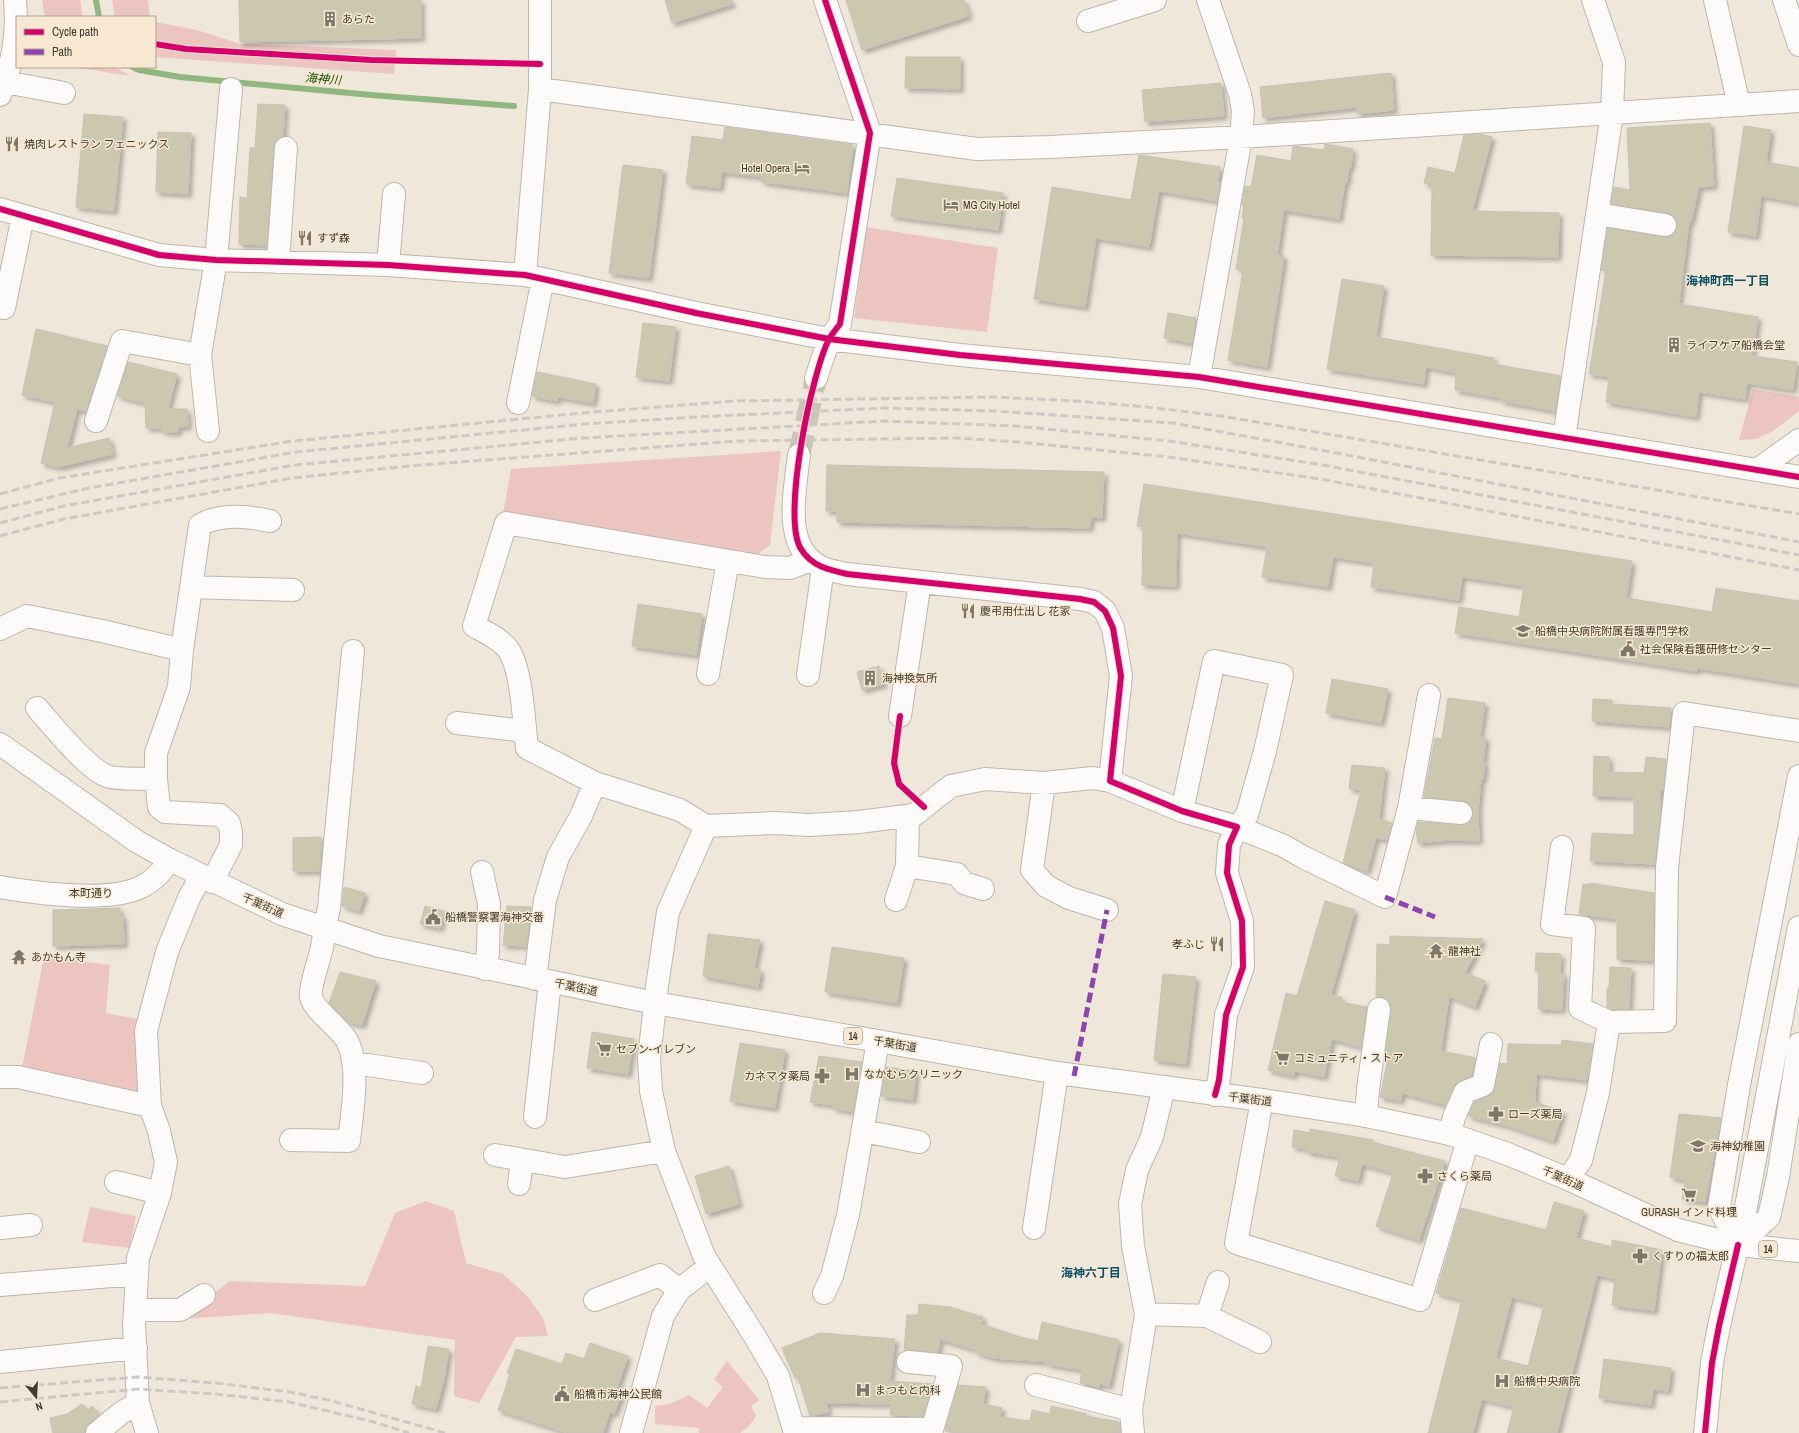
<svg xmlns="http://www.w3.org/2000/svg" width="1799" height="1433" viewBox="0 0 1799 1433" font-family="'Archivo Narrow','Noto Sans JP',sans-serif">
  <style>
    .green { fill: #ecc4c0 }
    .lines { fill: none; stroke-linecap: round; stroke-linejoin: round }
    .stream { stroke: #90b77f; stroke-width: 6 }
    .building { fill: #ccc8af; stroke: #c5c2b7; fill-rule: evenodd; filter: url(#shadow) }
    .minor-tunnel { stroke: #ccc4b8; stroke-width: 22; stroke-dasharray: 22 11; stroke-linecap: butt }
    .minor-casing { stroke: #bdb7ad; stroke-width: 24 }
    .highway-casing { stroke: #bdb7ad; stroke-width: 24 }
    .minor { stroke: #fdfbf9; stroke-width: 22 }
    .highway { stroke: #fdfbf9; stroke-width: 22 }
    .rail { stroke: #cbc9c6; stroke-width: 3; stroke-dasharray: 8 4; stroke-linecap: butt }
    .quiet { stroke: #8e44ad; stroke-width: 5; stroke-dasharray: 10 5; stroke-linecap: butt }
    .cycleway-casing { stroke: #f8e8d1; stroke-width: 8 }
    .cycleway { stroke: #d6006c; stroke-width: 6 }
    .labels { text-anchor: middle; stroke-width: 3; stroke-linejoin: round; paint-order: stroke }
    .shield { fill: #f8e8d1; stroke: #776e61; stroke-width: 1 }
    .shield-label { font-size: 10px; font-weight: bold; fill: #403a31 }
    .poi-label { font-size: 11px; fill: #403a31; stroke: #f8e8d1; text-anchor: start }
    .street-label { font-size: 11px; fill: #403a31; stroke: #f8e8d1 }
    .water-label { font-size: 12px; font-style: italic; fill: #165100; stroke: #f8e8d1 }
    .neighbourhood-label { font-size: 12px; font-weight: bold; fill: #09526e; stroke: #f8e8d1 }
  </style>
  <defs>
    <filter id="shadow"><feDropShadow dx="3.5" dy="3.5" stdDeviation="2" flood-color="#0004"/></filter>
  </defs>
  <rect width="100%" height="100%" fill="#efe7da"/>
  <path class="green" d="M42 0H80L83 17H45Z
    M112 0H148L150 17H115Z
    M155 22 197 30 240 44 396 50 394 74 155 57Z
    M73 67H113L131 76Z
    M866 227 998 248 987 332 854 318Z
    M1753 389 1799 397V411L1773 431 1757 439 1739 440Z
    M781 451 770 545 754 557 503 514 511 469Z
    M44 957 110 965 106 1013 143 1020V1099L22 1068Z
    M426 1201 454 1211 466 1263 503 1274 528 1297 543 1318 548 1336 516 1337 479 1403 454 1396 455 1340 271 1313 182 1319 230 1281 365 1286 395 1213Z
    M90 1207 136 1216 130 1248 82 1242Z
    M727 1361 759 1400 751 1406 756 1416C752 1423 747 1428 740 1433H699V1428L655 1424V1406L670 1404 689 1395 707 1408 723 1387 714 1379Z"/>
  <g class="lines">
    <path class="stream" d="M96 0 99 17
      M132 67 139 70 180 77 371 95 514 106"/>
  </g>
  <path class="building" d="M239 0H421V38L240 42Z
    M665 0H732V4L672 23Z
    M846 0H964L969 16 862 50Z
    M906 57H960V89L905 88Z
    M1391 73 1394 110 1357 114V107L1263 118 1260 87Z
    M1221 83 1224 116 1145 122 1142 90Z
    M258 104 285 105 283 136 276 141 274 147 267 245 239 244 240 197 247 198 250 148H255Z
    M84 114 123 117 114 211 76 207Z
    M1710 123 1714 186 1699 187 1691 222H1689L1679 304 1758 317 1752 356 1797 362 1793 390 1747 383 1745 399 1699 392 1696 417 1606 402 1609 377 1589 374 1606 271 1601 270 1608 228 1663 237 1670 236 1674 233 1677 227 1676 220 1673 215 1667 213 1611 204 1614 187 1630 190 1627 128Z
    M1744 126 1771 130 1766 162 1799 168V203L1761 196 1756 236 1728 232Z
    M725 127 853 145 847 193 762 182V177L722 172 720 188 686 184 692 136 723 140Z
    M158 132 191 133 188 194 156 192Z
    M1479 134 1492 137 1472 211 1559 213 1558 257 1431 255 1432 185 1424 183 1428 167 1455 173 1464 135Z
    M1325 144 1353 149 1351 167H1349L1347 182H1345L1339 219 1284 210 1277 255 1284 256 1267 367 1228 360 1243 270 1236 269 1244 218H1242L1244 205H1242L1245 186 1251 187 1257 155 1291 161 1293 146 1324 150Z
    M1139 155 1220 167 1218 181 1220 182 1217 201 1159 191 1149 247 1096 238 1085 307 1034 299 1052 187 1131 200Z
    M623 165 663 170 649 278 609 273Z
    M897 178 1003 193 998 230 891 216Z
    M1342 279 1384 286 1376 337 1494 358 1493 364 1561 376 1555 411 1501 401 1502 398 1455 390 1456 373 1426 367 1424 384 1327 369Z
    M1168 313 1196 318 1192 343 1164 338Z
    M643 323 676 327 669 381 636 377Z
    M36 329 107 346 86 411 77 409 67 448 109 438 113 454 59 467 41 463 55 402 22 395Z
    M128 362 177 374 168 409H187L188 426 178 427V432H168L162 431 161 428H146L145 403 117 396Z
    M537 372 596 384 593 403 558 397 557 401 532 396Z
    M827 465 1104 472 1102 518 1091 517 1090 528 837 522V511H826Z
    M1144 484 1632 561 1626 598 1712 612 1716 588 1799 601V684L1697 668V671L1455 633 1459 607 1519 617 1524 586 1462 577 1459 600 1371 587 1374 563 1333 557 1328 587 1262 577 1267 547 1177 533 1176 586 1142 585 1143 527 1137 526Z
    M638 604 702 614 696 655 632 646Z
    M879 666 884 684 862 690 857 672Z
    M1332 679 1388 689 1381 723 1326 713Z
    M1448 698 1485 703 1480 737 1486 738 1483 763H1485L1483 779H1481L1478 812 1479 841 1449 840 1418 843 1416 830 1418 822 1460 825 1467 824 1471 820 1473 815 1472 807 1468 803 1463 801 1424 797 1435 738 1442 739Z
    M1593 699 1612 700 1611 704 1671 708 1669 727 1592 721Z
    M1594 756 1609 757V772L1644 773 1646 757 1666 759 1663 790H1660V817L1655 864 1590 861 1592 833 1634 835V797L1593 796Z
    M1352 765 1385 768 1379 819 1392 823 1388 840 1376 838 1367 871 1343 863 1361 790 1349 789Z
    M321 837 320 871H293V838Z
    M1589 883 1654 893 1653 960 1617 959V919L1579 914 1583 884 1589 885Z
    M344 887 365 893 359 911 342 906Z
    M1325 901 1355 910 1331 995 1342 997 1340 1002 1367 1007 1361 1047 1332 1039 1324 1077 1295 1071 1293 1076 1268 1070 1286 993 1297 996Z
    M425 906 444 911 440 928 420 924Z
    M507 906 531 907 527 946 503 945Z
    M120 908V916H123L124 944 53 946V910Z
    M708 934 760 940 754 969 761 970 758 987 703 976Z
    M1390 936 1483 939 1465 973 1485 981 1475 1007 1449 996 1441 1051 1476 1058 1472 1076 1456 1083 1446 1105 1402 1093 1401 1101 1380 1097 1389 1054H1385L1391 1010 1390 1004 1387 999 1381 997H1376L1377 944 1390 945Z
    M832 947 904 958 897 1003 825 992Z
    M1536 953 1561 954 1560 974H1564L1562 1010 1538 1009 1539 971H1535Z
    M1610 967 1631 968 1629 1009H1612L1607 1007V988H1609Z
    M340 972 376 981 362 1025 348 1022 329 1003Z
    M1163 974 1196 977 1186 1064 1154 1060Z
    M592 1032 634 1039 628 1074 587 1068Z
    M1562 1040 1593 1044 1587 1080 1536 1074 1535 1102 1563 1112 1553 1141 1508 1126 1468 1116 1474 1102 1493 1093 1500 1063 1507 1064 1508 1044 1561 1045Z
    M740 1043 785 1050 775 1108 730 1101Z
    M819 1056 862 1062 853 1112 833 1108V1105L810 1102Z
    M886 1067 916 1071 913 1100 881 1096Z
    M1679 1114 1721 1118 1705 1202 1682 1199 1685 1180 1670 1177Z
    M1310 1129 1373 1140 1372 1142 1445 1161 1419 1240 1376 1226 1393 1173 1362 1164 1358 1181 1335 1176 1340 1157 1307 1152V1149L1292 1147 1294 1130 1310 1133Z
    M729 1166 739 1204 706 1214 695 1176Z
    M1554 1202 1584 1211 1576 1238 1612 1247V1240L1662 1250 1654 1311 1612 1305 1615 1279 1597 1275 1557 1433H1507L1514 1407 1482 1399 1473 1433H1428L1462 1300 1436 1293 1461 1208 1546 1230ZM1512 1297 1544 1305 1528 1366 1496 1358Z
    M919 1304 950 1307 983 1317 981 1324 1020 1337 1038 1341 1042 1322 1119 1340 1109 1386 1100 1384 1099 1387 1080 1383 1082 1370 1047 1364 1048 1362 993 1358 975 1352 976 1350 940 1339 938 1352 904 1350 907 1315H918Z
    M820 1333 895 1339 890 1381 933 1384 923 1416 890 1415 891 1404 826 1403 829 1412 810 1416 798 1377 795 1378 782 1348Z
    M590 1343 628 1356 616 1391 622 1393 614 1414 610 1412 603 1433H568L498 1410 510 1374 507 1373 516 1349 562 1364 566 1353 584 1359Z
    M428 1346 449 1349 444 1379 436 1409 412 1404 416 1386 421 1388Z
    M1604 1359 1671 1368 1668 1391 1653 1389 1651 1405 1599 1398Z
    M958 1385 986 1387 983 1404 1002 1408 1000 1417 1030 1421 1032 1410 1050 1414 1051 1406 1087 1414 1086 1416 1119 1422 1120 1433H959L945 1431Z
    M82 1404 88 1410 92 1406 99 1415 89 1424 85 1433H53L50 1418 67 1414Z"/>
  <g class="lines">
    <path class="minor-tunnel" d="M799 455 816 378"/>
    <g class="minor-casing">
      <path id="minor" d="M1715 0 1739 105
        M1784 0 1799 45
        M1088 21 1155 0
        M5 82 64 93
        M540 89 977 149 1050 147 1241 137 1799 101
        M0 95C13 62 18 35 15 0
        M0 209 159 255 216 260 388 265 525 275 696 313 829 339 960 355 1199 377 1799 477
        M1597 214 1665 225
        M278 262 286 148
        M388 265 394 194
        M525 275 540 89V0
        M4 308 23 216
        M1199 377 1241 137 1243 111 1240 94 1208 0
        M816 378 829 339 840 324 870 133 825 0
        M518 403 543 279
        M96 421 122 341 200 355
        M208 431 200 355 216 260 231 89
        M1563 437 1566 425 1612 113 1614 62 1593 0
        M799 455C795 491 781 550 823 568 830 571 840 572 847 574L1080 599 1094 602 1105 611 1113 628 1121 676 1110 781 1182 811 1237 827 1284 846 1303 857 1385 897 1409 808 1429 695
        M1757 470 1799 440
        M191 587 293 590
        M0 629 27 616 102 631 182 650
        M708 674 728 561
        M808 675 823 568
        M37 708C52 725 87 769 107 776 116 780 144 778 156 779
        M900 716 920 582
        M457 723 525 731
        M1044 783 1032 870 1046 886 1069 898 1107 910
        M1409 808 1461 813
        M1182 811 1214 661 1282 675 1265 751 1247 815 1237 827 1229 845 1227 873 1242 921 1243 967 1226 1015 1219 1080 1215 1095
        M706 826 680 810 595 783 527 748C524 724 522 666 507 648 499 638 485 632 474 626L506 523 765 567 790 568 811 560
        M1562 847 1552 924 1584 928 1580 1008 1609 1022
        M907 866 957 874 964 883 983 889
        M482 872 489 904 488 952 485 969
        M212 882 231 845V832L229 823 220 815 165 812 159 807 156 779V753L179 687 182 650 200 525C221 513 248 516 270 521
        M0 887C36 893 109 903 141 887 154 881 162 871 170 860
        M896 900 907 866 908 816
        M535 979 545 900 558 857 581 816 595 783
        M354 1063 422 1073
        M0 1077H18L150 1106
        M1262 1100 1236 1243 1420 1300 1468 1140
        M1366 1116 1368 1089 1379 1009
        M535 1117 550 982
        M863 1131 919 1142
        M1450 1134 1454 1117 1465 1092 1483 1085 1491 1044
        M291 1140 349 1141C352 1113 361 1064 346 1039 337 1026 314 1010 311 997 309 989 320 957 322 947 324 934 326 921 329 908L353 651
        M495 1155 565 1167 664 1151
        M1568 1179 1581 1160 1598 1093 1609 1022 1665 1021 1667 868 1684 713 1799 731
        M116 1182 160 1193
        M519 1184 522 1160
        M0 1228 31 1225
        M1034 1228 1057 1073
        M1738 1245 1719 1207 1739 1085 1799 776
        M1738 1245 1769 1217 1778 1177 1799 1044
        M0 1285 137 1274
        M824 1293 832 1276 848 1215 878 1041
        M595 1300 660 1275 679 1290
        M135 1310H180L204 1295
        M1146 1314 1207 1316 1260 1342
        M1207 1316 1218 1282
        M0 1362 136 1348
        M908 1362 951 1366 931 1433
        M1036 1385 1131 1410
        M794 1428 932 1429
        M97 1433 121 1413 138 1403
        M147 1433 138 1403 134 1326 138 1258 160 1193 166 1162 159 1131 150 1106 146 1031 167 952 189 898 201 876
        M631 1433 663 1316 679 1290 710 1266
        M795 1433 778 1376 754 1335 704 1256 664 1151 651 1091 649 1059 657 986 668 912 706 826 775 823 809 825 859 822 914 815 951 786 985 779 1044 783 1093 778 1110 781
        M1133 1433 1131 1410 1146 1314 1133 1246 1130 1204 1137 1170 1152 1137 1164 1087
        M1705 1433 1712 1363 1719 1326 1745 1212 1799 927"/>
    </g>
    <g class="highway-casing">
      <path id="highway" d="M0 744 136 841 170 860 282 914 379 946 655 1003 878 1041 1057 1073 1262 1100 1366 1116 1450 1134 1505 1153 1568 1179 1678 1230 1738 1245 1799 1251"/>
    </g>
    <use href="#minor" class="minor"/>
    <use href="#highway" class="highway"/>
    <path class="rail" d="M0 494 59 478 293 441 582 413 734 401 995 397 1075 401 1147 407 1221 416 1799 514
      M0 509 89 488 296 452 585 424 695 417 885 408 995 411 1173 423 1326 451 1799 542
      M0 523 64 506 295 465 583 438 884 421 1015 426 1169 441 1323 465 1799 555
      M0 536 64 519 292 478 420 465 737 441 957 438 1018 442 1169 457 1320 479 1799 570
      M0 1388 137 1377 216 1383 290 1392 332 1401 445 1433
      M0 1402 138 1389 216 1394 289 1402 374 1422 409 1433"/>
    <path class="quiet" d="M1385 897 1435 917
      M1074 1076 1107 910"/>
    <g class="cycleway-casing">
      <path id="cycleway" d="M825 0 870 133 840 324C836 329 832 334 829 339 812 372 781 518 801 549 811 566 829 570 847 574L1080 599 1094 602 1105 611 1113 628 1121 676 1110 781 1182 811 1237 827 1229 845 1227 873 1242 921 1243 967 1226 1015 1219 1080 1215 1095
        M155 44 186 49 371 60 540 64
        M0 209 159 255 216 260 388 265 525 275 696 313 829 339 960 355 1199 377 1799 477
        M900 716 894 763 899 784 924 807
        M1705 1433 1712 1363 1719 1326 1738 1245"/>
    </g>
    <use href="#cycleway" class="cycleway"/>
  </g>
  <defs>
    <g id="building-bare" transform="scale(1.2)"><path d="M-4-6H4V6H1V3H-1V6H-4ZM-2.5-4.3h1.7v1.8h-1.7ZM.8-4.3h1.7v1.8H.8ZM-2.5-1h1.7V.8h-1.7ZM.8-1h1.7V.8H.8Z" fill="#7d776c" stroke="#f8e8d1" stroke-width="2.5" paint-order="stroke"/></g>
    <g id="restaurant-bare" transform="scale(1.2)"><path d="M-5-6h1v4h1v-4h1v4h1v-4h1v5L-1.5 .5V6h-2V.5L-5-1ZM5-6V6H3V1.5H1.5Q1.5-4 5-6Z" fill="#7d776c" stroke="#f8e8d1" stroke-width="2.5" paint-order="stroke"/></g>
    <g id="hotel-bare" transform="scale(1.2)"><path d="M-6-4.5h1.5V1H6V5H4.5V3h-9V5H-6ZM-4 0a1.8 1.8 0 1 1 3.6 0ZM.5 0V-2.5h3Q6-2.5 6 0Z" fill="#7d776c" stroke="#f8e8d1" stroke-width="2.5" paint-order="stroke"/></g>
    <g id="school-bare" transform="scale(1.2)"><path d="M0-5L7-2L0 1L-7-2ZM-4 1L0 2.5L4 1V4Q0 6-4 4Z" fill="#7d776c" stroke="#f8e8d1" stroke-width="2.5" paint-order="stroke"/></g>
    <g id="civic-bare" transform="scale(1.2)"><path d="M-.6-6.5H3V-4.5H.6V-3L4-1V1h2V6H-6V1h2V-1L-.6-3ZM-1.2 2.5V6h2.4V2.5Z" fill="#7d776c" stroke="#f8e8d1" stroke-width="2.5" paint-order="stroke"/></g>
    <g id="temple-bare" transform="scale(1.2)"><path d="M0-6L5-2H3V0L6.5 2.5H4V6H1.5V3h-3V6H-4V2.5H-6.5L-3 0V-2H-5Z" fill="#7d776c" stroke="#f8e8d1" stroke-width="2.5" paint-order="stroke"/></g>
    <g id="supermarket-bare" transform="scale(1.2)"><path d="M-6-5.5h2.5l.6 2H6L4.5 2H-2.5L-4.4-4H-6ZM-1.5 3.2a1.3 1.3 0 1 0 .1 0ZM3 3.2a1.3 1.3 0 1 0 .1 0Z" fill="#7d776c" stroke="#f8e8d1" stroke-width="2.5" paint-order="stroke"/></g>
    <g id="hospital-bare" transform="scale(1.2)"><path d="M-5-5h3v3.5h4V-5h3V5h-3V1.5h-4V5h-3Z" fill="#7d776c" stroke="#f8e8d1" stroke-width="2.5" paint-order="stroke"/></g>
    <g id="pharmacy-bare" transform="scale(1.2)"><path d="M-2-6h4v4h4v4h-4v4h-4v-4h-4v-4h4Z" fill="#7d776c" stroke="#f8e8d1" stroke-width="2.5" paint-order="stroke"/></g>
  </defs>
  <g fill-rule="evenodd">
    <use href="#building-bare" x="330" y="19"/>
    <use href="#restaurant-bare" x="12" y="144"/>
    <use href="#hotel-bare" x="802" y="168"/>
    <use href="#hotel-bare" x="951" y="205"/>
    <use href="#restaurant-bare" x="305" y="238"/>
    <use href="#building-bare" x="1674" y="345"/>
    <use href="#restaurant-bare" x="968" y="611"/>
    <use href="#school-bare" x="1523" y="631"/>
    <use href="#civic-bare" x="1628" y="649"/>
    <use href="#building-bare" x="870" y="678"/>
    <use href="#civic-bare" x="433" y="917"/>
    <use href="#restaurant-bare" x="1217" y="944"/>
    <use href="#temple-bare" x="1436" y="951"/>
    <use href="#temple-bare" x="19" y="957"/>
    <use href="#supermarket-bare" x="604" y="1049"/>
    <use href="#supermarket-bare" x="1282" y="1058"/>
    <use href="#hospital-bare" x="852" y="1074"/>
    <use href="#pharmacy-bare" x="822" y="1076"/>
    <use href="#pharmacy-bare" x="1496" y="1114"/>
    <use href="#school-bare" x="1698" y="1146"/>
    <use href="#pharmacy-bare" x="1425" y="1176"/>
    <use href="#supermarket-bare" x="1689" y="1195"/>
    <use href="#pharmacy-bare" x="1640" y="1256"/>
    <use href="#hospital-bare" x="1502" y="1381"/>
    <use href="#hospital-bare" x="863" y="1390"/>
    <use href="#civic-bare" x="562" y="1394"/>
  </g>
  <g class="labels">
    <g class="shield">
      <rect x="844" y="1028" width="18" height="16" rx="3"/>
      <rect x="1759" y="1241" width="18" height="16" rx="3"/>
    </g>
    <g class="shield-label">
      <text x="853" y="1040">14</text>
      <text x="1768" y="1253">14</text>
    </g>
    <g class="poi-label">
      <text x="342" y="23">あらた</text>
      <text x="24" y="148">焼肉レストラン フェニックス</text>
      <text x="790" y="172" text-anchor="end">Hotel Opera</text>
      <text x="963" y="209">MG City Hotel</text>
      <text x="317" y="242">すず森</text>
      <text x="1686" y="349">ライフケア船橋会堂</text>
      <text x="980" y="615">慶弔用仕出し 花家</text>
      <text x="1535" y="635">船橋中央病院附属看護専門学校</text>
      <text x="1640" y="653">社会保険看護研修センター</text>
      <text x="882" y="682">海神換気所</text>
      <text x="445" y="921">船橋警察署海神交番</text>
      <text x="1205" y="948" text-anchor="end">孝ふじ</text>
      <text x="1448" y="955">龍神社</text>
      <text x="31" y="961">あかもん寺</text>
      <text x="616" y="1053">セブン-イレブン</text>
      <text x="1294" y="1062">コミュニティ・ストア</text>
      <text x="864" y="1078">なかむらクリニック</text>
      <text x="810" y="1080" text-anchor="end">カネマタ薬局</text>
      <text x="1508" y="1118">ローズ薬局</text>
      <text x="1710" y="1150">海神幼稚園</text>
      <text x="1437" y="1180">さくら薬局</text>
      <text x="1689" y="1216" text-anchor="middle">GURASH インド料理</text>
      <text x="1652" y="1260">くすりの福太郎</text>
      <text x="1514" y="1385">船橋中央病院</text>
      <text x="875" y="1394">まつもと内科</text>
      <text x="574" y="1398">船橋市海神公民館</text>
    </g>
    <g class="street-label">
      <text x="91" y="897">本町通り</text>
      <text transform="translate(263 905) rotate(24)" y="4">千葉街道</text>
      <text transform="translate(576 987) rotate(12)" y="4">千葉街道</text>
      <text transform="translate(895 1044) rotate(10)" y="4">千葉街道</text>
      <text transform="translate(1250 1099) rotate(7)" y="4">千葉街道</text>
      <text transform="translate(1563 1178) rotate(24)" y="4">千葉街道</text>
    </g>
    <g class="water-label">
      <text transform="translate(323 79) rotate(5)" y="4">海神川</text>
    </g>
    <g class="neighbourhood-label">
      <text x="1728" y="285">海神町西一丁目</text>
      <text x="1091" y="1277">海神六丁目</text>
    </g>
  </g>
  <rect x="16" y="16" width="140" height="52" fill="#f8e8d1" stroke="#aea291"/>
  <rect x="24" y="29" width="20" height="6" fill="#d6006c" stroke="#aea291"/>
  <text x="52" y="36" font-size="12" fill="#403a31">Cycle path</text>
  <rect x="24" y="49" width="20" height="6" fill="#8e44ad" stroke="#aea291"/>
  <text x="52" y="56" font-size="12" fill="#403a31">Path</text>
  <g transform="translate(36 1397) rotate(162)" stroke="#f8e8d1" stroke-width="3" paint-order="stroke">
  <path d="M0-3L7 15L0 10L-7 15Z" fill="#403a31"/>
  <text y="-6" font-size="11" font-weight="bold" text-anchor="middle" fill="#403a31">N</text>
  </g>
</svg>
